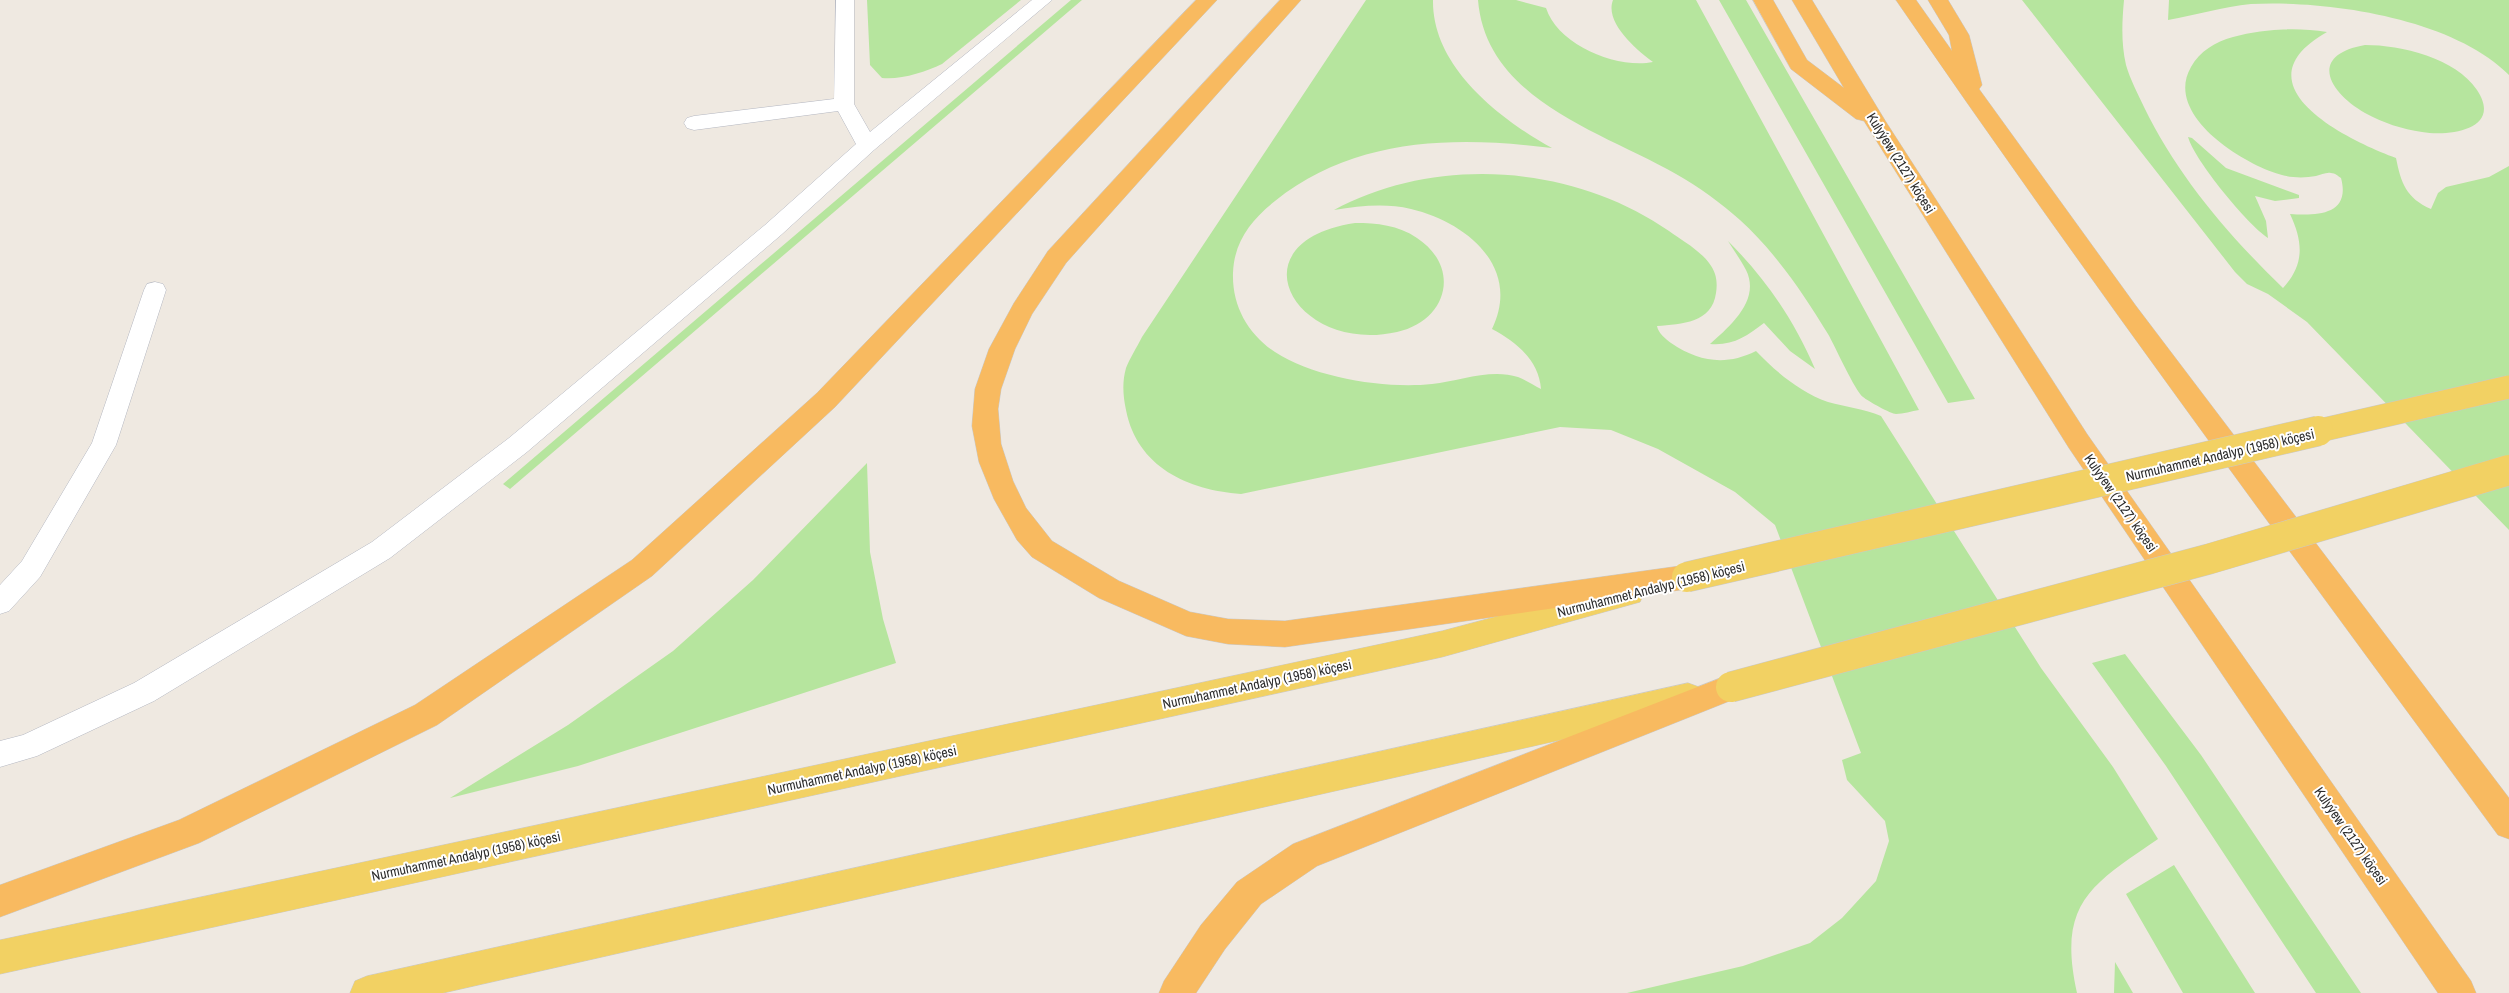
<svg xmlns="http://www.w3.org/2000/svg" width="2509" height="993" viewBox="0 0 2509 993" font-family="'Archivo Narrow',sans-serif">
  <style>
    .green { fill: #b6e59e }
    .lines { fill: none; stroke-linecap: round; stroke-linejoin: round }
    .service-casing { stroke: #b4b7c1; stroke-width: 1 }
    .primary-casing { stroke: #c9c9c9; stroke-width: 1 }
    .trunk-casing { stroke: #c9c9c9; stroke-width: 1 }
    .service { fill: #fff; fill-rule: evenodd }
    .primary { fill: #f2d163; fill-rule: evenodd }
    .trunk { fill: #f8ba60; fill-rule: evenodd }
    .primary-bridge-far1-casing { stroke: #c9c9c9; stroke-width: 24; stroke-linecap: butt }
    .primary-bridge-casing { stroke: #c9c9c9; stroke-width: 31; stroke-linecap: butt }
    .primary-bridge-far1 { stroke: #f2d163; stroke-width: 23 }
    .primary-bridge { stroke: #f2d163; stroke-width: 30 }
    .labels { text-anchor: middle; stroke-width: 4; stroke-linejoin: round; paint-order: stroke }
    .street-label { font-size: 14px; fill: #2e2e2e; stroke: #fff }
  </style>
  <rect width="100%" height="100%" fill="#efe9e1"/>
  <path class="green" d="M867 0H1021L942 64C925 72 901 80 882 78L870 65Z
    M1071 0H1082L510 489 503 484Z
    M1366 0H1433C1432 67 1500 119 1552 148 1455 136 1355 137 1275 201 1251 220 1234 242 1233 273 1232 306 1248 334 1275 352 1315 378 1385 389 1432 384 1459 381 1491 368 1518 377 1526 380 1533 385 1541 389 1539 360 1516 342 1492 329 1522 267 1466 222 1411 209 1385 203 1360 206 1334 210 1436 155 1573 164 1669 231 1684 242 1709 255 1715 274 1717 280 1717 287 1716 293 1712 323 1682 324 1657 326 1658 333 1666 339 1671 343 1699 362 1726 366 1756 351 1776 372 1800 392 1828 402 1846 407 1864 409 1881 416L2041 668 2113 767 2158 839C2091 885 2057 903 2077 993H1627L1743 966 1810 943 1842 918 1876 881 1889 841 1885 821 1847 780 1842 760 1861 753 1775 525 1735 492 1658 449 1611 430 1560 427 1241 494C1188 490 1137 467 1126 410 1123 396 1122 382 1126 368 1130 358 1137 347 1142 337Z
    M1478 0H1516L1546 8C1558 45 1616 69 1653 62 1638 51 1604 23 1613 0H1696L1919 410C1912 411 1903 414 1896 414 1891 414 1868 401 1863 397 1855 391 1835 346 1828 334 1803 293 1776 253 1740 220 1721 203 1699 187 1676 174 1602 132 1486 100 1478 0Z
    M1719 0H1746L1975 399 1948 403Z
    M2022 0H2124C2122 22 2121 43 2126 65 2130 79 2138 94 2144 107 2177 175 2228 235 2283 288 2305 264 2303 242 2290 214 2317 216 2351 215 2341 178 2338 176 2335 173 2331 173 2326 172 2321 175 2316 176 2305 178 2293 178 2282 175 2244 165 2163 115 2191 67 2200 51 2215 42 2233 37 2263 29 2296 27 2327 32 2235 84 2344 139 2396 158 2401 183 2406 198 2431 209L2438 193 2446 187 2489 177 2509 166V530L2307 322 2268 294 2247 284 2235 272Z
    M2169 0H2509V75C2453 18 2327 0 2251 4 2223 7 2196 15 2168 20Z
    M2365 45C2401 45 2456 58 2477 90 2503 129 2450 137 2422 132 2402 129 2383 123 2365 113 2328 92 2308 55 2365 45Z
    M2188 137 2192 138 2226 168 2299 195V198L2275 201 2255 196 2266 221 2268 238C2247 224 2195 161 2188 137Z
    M1355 223C1377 223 1398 225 1417 238 1462 268 1447 321 1397 332 1295 355 1231 242 1355 223Z
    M1728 241C1766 279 1794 320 1815 369L1790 351 1764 323C1747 336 1733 346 1710 344 1730 326 1761 300 1746 270 1741 260 1734 251 1728 241Z
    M867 463 870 552 883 619 896 663 578 766 450 798 568 725 673 651 753 580Z
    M2125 654 2201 755 2361 993H2316L2166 766 2092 663Z
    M2174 865 2255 993H2183L2126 894Z
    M2115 962 2133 993H2114Z"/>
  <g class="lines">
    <g class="service-casing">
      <path id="service" d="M836 0H854V104L870 132 1032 0H1052L874 150 781 235 527 452 390 558 154 701 37 756 0 767V741L23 735 134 683 372 542 509 438 765 225 856 144 838 111 694 130 687 128 684 123 687 118 694 116 834 99Z
        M155 282 163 284 166 290 116 445 40 577 9 611 0 614V585L22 561 92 443 144 290 147 284Z"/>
    </g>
    <g class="primary-casing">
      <path id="primary" d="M1630 581 1640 584 1644 593 1640 602 1442 657 0 974V940L1442 631Z
        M1688 683 1699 687 1703 697 1699 707 1688 711 443 993H350L355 981 367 976Z"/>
    </g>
    <g class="trunk-casing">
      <path id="trunk" d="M1196 0H1217L835 407 652 576 437 725 199 843 0 917V885L179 820 415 705 632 560 817 393Z
        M1280 0H1301L1066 263 1032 314 1015 349 1001 389 998 409 1001 444 1013 481 1026 508 1052 541 1119 581 1190 612 1228 619 1285 621 1687 565 1697 568 1701 577 1697 586 1687 589 1285 647 1228 644 1186 636 1099 598 1032 557 1017 540 994 499 979 462 972 426 975 389 989 349 1014 303 1048 251Z
        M1753 0H1773L1807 60 1844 88 1792 0H1812L1886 122 2087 434 2471 981 2476 993H2438L2069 448 1864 121 1856 119 1791 69Z
        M1896 0H1916L1952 51 1949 35 1928 0H1948L1969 35 1982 85 1979 89 2136 306 2509 798V839L2498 835C2295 558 2090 283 1896 0Z
        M1731 674 1742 678 1746 687 1742 696 1317 866 1261 904 1225 949 1196 993H1159L1164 981 1201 925 1237 882 1293 844Z"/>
    </g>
    <use href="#service" class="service"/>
    <use href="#primary" class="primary"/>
    <use href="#trunk" class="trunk"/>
    <g class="primary-bridge-far1-casing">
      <path id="primary-bridge-far1" d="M2313 432 2509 387"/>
    </g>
    <g class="primary-bridge-casing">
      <path id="primary-bridge" d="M1687 577 2318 431
        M1731 687 2209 559 2509 470"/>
    </g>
    <use href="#primary-bridge-far1" class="primary-bridge-far1"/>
    <use href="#primary-bridge" class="primary-bridge"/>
  </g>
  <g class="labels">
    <g class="street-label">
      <text transform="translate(1901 163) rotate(58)" y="5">Kulyýew (2127) köçesi</text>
      <text transform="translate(2220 455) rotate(-13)" y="5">Nurmuhammet Andalyp (1958) köçesi</text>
      <text transform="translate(2121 503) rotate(55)" y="5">Kulyýew (2127) köçesi</text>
      <text transform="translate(1651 589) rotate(-14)" y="5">Nurmuhammet Andalyp (1958) köçesi</text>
      <text transform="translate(1257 684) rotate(-12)" y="5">Nurmuhammet Andalyp (1958) köçesi</text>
      <text transform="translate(862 770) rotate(-12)" y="5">Nurmuhammet Andalyp (1958) köçesi</text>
      <text transform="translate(2351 836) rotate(55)" y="5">Kulyýew (2127) köçesi</text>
      <text transform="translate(466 856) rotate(-12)" y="5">Nurmuhammet Andalyp (1958) köçesi</text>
    </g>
  </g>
</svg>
